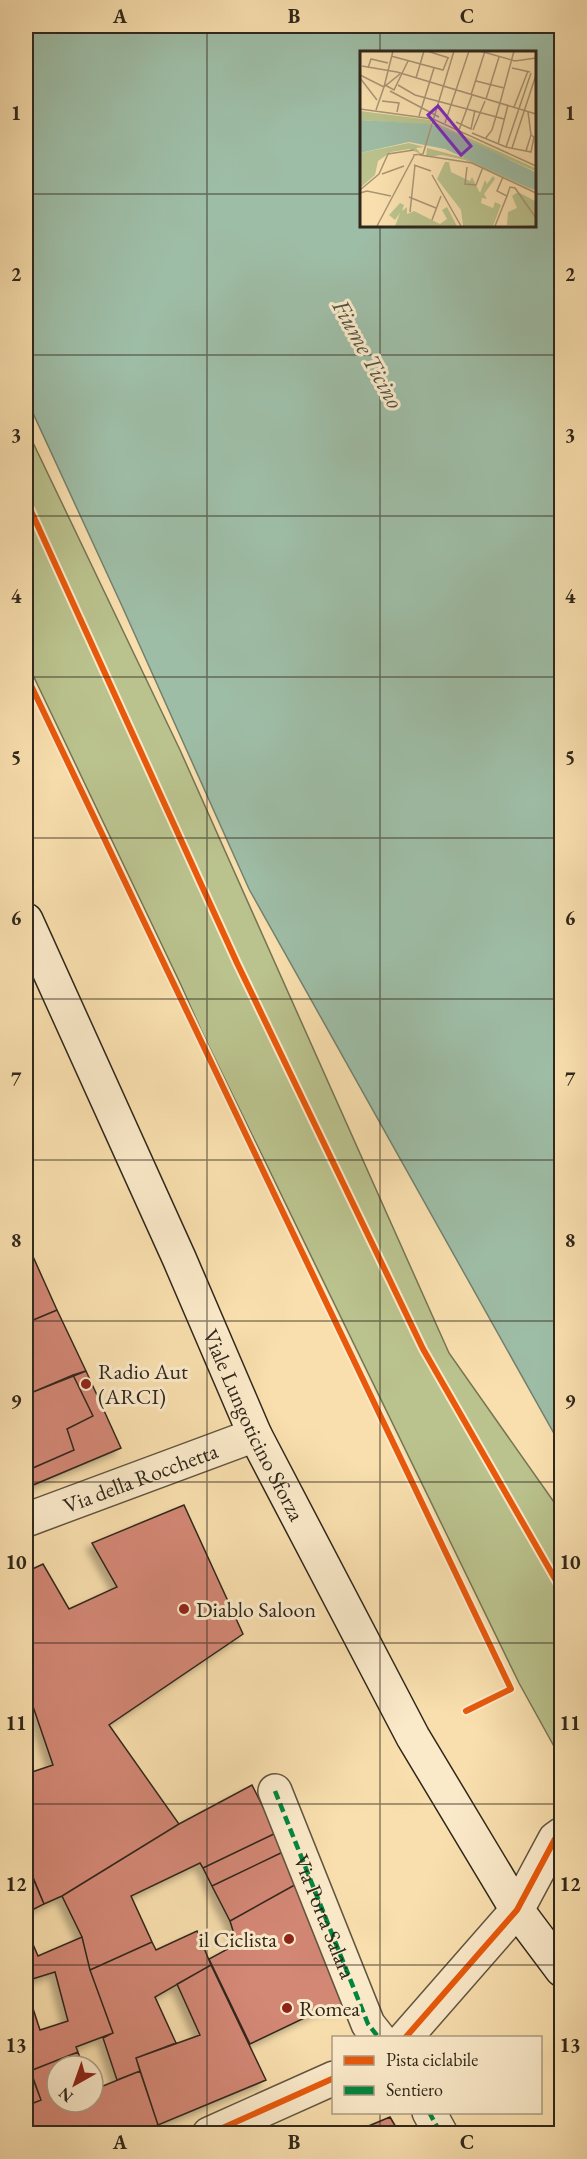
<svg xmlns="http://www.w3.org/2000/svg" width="587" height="2159" viewBox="0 0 587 2159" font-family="'EB Garamond',serif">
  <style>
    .green { fill: #bac28d; stroke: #757454; stroke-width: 1.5 }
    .water { fill: #9ebda6; stroke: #72816f; stroke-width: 1.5; fill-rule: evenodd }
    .building { fill: #d38775; stroke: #30271c; stroke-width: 1.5; filter: url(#shadow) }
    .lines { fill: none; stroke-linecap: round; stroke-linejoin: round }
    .pedestrian-casing { stroke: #625540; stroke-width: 36 }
    .minor-casing { stroke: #625540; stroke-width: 36 }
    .secondary-casing { stroke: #30271c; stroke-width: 36 }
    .pedestrian { stroke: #fbeaca; stroke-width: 33 }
    .minor { stroke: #fbeaca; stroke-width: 33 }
    .secondary { stroke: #fbeaca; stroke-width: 33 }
    .quiet { stroke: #00873e; stroke-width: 4.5; stroke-dasharray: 9 4.5; stroke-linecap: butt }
    .cycleway-casing { stroke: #fbeaca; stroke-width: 10 }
    .cycleway { stroke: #e8590c; stroke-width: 6 }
    .grid { fill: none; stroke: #30271c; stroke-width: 1.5; stroke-opacity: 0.55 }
    .poi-dot { fill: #8f2418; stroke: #fbeaca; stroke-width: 2 }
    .labels { text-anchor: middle; stroke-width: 6; stroke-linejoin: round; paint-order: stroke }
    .poi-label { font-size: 22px; fill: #30271c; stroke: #fbeaca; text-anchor: start }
    .street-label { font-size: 22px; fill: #30271c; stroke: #fbeaca }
    .water-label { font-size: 24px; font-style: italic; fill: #515445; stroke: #fbeaca }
    .inset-road { fill: none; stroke: #a99574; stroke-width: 1.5 }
    .view { fill: #7b2cbf; fill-opacity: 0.15; stroke: #7b2cbf; stroke-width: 3 }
    .inset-edge { fill: none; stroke: #30271c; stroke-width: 3 }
    .neatline { fill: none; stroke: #30271c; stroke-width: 2 }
    .grid-label { font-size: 20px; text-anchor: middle; font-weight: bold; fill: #30271c }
  </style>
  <defs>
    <filter id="shadow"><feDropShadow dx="-5.5" dy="5.5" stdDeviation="3" flood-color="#0004"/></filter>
  </defs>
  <rect width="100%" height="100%" fill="#f9dfae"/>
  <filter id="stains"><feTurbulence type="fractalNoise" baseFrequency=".00333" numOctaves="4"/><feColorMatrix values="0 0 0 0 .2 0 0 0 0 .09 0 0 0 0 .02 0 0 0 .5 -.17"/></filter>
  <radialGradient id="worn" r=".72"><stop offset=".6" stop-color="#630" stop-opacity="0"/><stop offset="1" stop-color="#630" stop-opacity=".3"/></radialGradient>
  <path class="green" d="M26 428 180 750 449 1353 561 1512V1759L519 1683 201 1030 181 985 31 671 26 672Z"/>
  <path class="water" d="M26 26H561V1446L249 889 122 606 26 398ZM362 52H534V225H362Z"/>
  <path class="building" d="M26 1241 57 1310 26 1323Z
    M57 1310 86 1371 26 1395V1323Z
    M86 1371 121 1448 26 1488V1471L74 1450 67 1429 93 1416 73 1375Z
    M73 1375 93 1416 67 1429 74 1450 26 1471V1395Z
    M184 1505 243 1634 109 1725 179 1824 62 1896 44 1904 26 1860V1813L31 1811 26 1795V1774L53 1765 26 1686V1572L43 1564 69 1609 117 1587 92 1543Z
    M252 1785 276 1833 203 1868 200 1863 131 1896 152 1942 90 1970 82 1937 62 1896 179 1824Z
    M276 1833 285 1851 212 1886 203 1868Z
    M285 1851 300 1882 230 1921 212 1886Z
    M29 1869 44 1904 26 1913V1870Z
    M300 1882 344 2009 321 2010 250 2044 209 1959 237 1944 230 1921Z
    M26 1928 38 1956 82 1937 90 1970 113 2033 76 2047 78 2052 30 2071 26 2058V1987L40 2030 68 2021 55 1972 26 1981Z
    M197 1931 211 1965 155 1997 176 2043 136 2058 140 2071 117 2080 103 2038 113 2033 90 1970 152 1942 156 1950Z
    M211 1965 266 2080 158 2125 136 2058 200 2035 177 1984Z
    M78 2052 83 2066H57V2102H93V2090L140 2071 158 2125 136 2134H26V2106L41 2100 30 2071Z
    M26 2058 41 2100 26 2106Z
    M390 2117 400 2134H350L359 2130Z"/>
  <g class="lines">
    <g class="pedestrian-casing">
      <g id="pedestrian">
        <path id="s1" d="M275 1791 368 2024 379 2038"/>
        <path d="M429 2112 441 2134"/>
        <path d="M209 2134 334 2078"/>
      </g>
    </g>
    <g class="minor-casing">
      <g id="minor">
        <path id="s2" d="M26 1520 255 1435"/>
        <path d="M405 2038 517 1910 555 1839 562 1834"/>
      </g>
    </g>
    <g class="secondary-casing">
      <g id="secondary">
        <path id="s3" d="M26 920 179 1258 255 1435 413 1737 517 1910 562 1970"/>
      </g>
    </g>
    <use href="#pedestrian" class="pedestrian"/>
    <use href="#minor" class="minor"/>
    <use href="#secondary" class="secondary"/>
    <path class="quiet" d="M275 1791 368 2024 379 2038
      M429 2112 441 2134"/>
    <g class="cycleway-casing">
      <path id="cycleway" d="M26 500 237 963 423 1349 562 1591
        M26 675 511 1689 466 1711
        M405 2038 517 1910 555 1839 562 1834
        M209 2134 334 2078"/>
    </g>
    <use href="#cycleway" class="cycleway"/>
  </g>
  <path class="grid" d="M207 26V2134M380 26V52M26 194H362M534 194H562M380 225V2038M26 355H562M26 516H562M26 677H562M26 838H562M26 999H562M26 1160H562M26 1321H562M26 1482H562M26 1643H562M26 1804H562M26 1965H562M380 2112V2134"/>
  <g class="poi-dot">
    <circle cx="86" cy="1384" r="6"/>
    <circle cx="184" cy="1609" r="6"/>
    <circle cx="289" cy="1939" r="6"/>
    <circle cx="287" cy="2008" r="6"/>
  </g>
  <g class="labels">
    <g class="poi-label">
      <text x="98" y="1379">Radio Aut<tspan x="98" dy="25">(ARCI)</tspan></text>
      <text x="196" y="1617">Diablo Saloon</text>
      <text x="277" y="1947" text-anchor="end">il Ciclista</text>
      <text x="299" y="2016">Romea</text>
    </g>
    <g class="street-label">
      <text dy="8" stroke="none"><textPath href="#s3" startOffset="554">Viale Lungoticino Sforza</textPath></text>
      <text dy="8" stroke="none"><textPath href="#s2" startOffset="122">Via della Rocchetta</textPath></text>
      <text dy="8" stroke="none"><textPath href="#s1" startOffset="135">Via Porta Salara</textPath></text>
    </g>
    <g class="water-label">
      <text transform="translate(368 354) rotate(61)" y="8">Fiume Ticino</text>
    </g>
  </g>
  <g transform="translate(360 51)">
    <rect width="176" height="176" fill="#f9dfae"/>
    <path d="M0 60 71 69V74L0 69ZM74 71 175 117V120L73 75ZM49 92 64 96 56 97 61 103 49 98 31 101 18 110 15 124 0 137V102ZM67 97 113 109 159 129 175 140 105 109 82 104 66 106ZM85 111H89L91 121 110 130 112 126 120 142 125 129 127 133 133 125 135 128 124 143 127 148 122 147 121 152 133 157 135 151 141 154 133 175H103L101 159 77 128ZM158 141 175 150V175L147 174 148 161 157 157 152 145ZM40 152 44 154 42 160 47 156V163L54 160 80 173 87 168 82 159 87 156 97 175H35L40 162 35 169 29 164Z" fill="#bac28d"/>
    <path d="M0 69 69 73 93 82 175 121V139L85 98 49 91 0 102Z" fill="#9ebda6"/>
    <path class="inset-road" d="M67 0 89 7M120 0 155 10 176 7M31 5 83 19 88 7M2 15 37 21 176 63M8 17 11 8 28 12M152 17 170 21M0 24 24 36M0 27 17 49M56 27 64 0M116 30 144 37M25 34 34 39 48 10M38 34 55 44 144 68M24 36 33 0M30 40 79 66M111 44 125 0M126 48 139 6M22 50 39 52 37 61M140 52 154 0M154 56 168 20M0 58 73 68 176 115M16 59 24 36 40 23M168 61 171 84 166 100 171 101 174 86 171 84M59 65 74 17M96 71 111 78 115 59M85 72 109 0M99 79 112 44M113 79 125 50M112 82 146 96 166 100M125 88 132 79 140 52M138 93 148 54M146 96 171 22M152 97 176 24M53 104 63 103 94 0M60 104 112 112 176 142M54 114 71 120M107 116 105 133 116 134 123 116M22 123 44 115M72 124 101 175M0 139 19 123 28 103 54 99M0 142 7 140 31 145M147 145 150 136 155 137 176 167M49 146 76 157M50 161 55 114M72 169 81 145M17 175 54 105M135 175 147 145 137 140 143 126"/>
    <path class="view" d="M78 55 111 95 101 104 68 64Z"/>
    <rect width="176" height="176" class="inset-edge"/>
  </g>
  <rect width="587" height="2159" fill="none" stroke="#f9dfae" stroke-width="66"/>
  <rect x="332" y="2036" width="210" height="78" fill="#fbeaca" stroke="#aa9c84" stroke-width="1.5"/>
  <rect x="344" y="2056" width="30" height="9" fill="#e8590c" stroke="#aa9c84" stroke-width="1.5"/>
  <text x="386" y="2066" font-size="18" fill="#30271c">Pista ciclabile</text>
  <rect x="344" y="2086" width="30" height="9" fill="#00873e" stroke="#aa9c84" stroke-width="1.5"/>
  <text x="386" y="2096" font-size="18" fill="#30271c">Sentiero</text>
  <g transform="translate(75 2084) rotate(220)"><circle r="28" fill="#fbeaca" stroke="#aa9c84" stroke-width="1.5"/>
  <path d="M0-4.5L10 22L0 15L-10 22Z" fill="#8f2418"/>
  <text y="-9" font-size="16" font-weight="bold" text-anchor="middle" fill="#30271c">N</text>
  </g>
  <rect x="33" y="33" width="521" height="2093" class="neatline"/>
  <g class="grid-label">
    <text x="120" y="23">A</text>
    <text x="294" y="23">B</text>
    <text x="467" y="23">C</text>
    <text x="16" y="120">1</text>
    <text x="570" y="120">1</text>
    <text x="16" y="281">2</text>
    <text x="570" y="281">2</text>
    <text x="16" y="442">3</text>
    <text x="570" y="442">3</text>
    <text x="16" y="603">4</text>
    <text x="570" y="603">4</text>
    <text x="16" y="764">5</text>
    <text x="570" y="764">5</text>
    <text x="16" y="925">6</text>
    <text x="570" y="925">6</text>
    <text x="16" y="1086">7</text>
    <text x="570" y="1086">7</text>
    <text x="16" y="1247">8</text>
    <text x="570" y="1247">8</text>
    <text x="16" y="1408">9</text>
    <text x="570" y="1408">9</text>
    <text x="16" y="1569">10</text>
    <text x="570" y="1569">10</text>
    <text x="16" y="1730">11</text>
    <text x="570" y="1730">11</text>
    <text x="16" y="1891">12</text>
    <text x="570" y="1891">12</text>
    <text x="16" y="2052">13</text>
    <text x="570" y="2052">13</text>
    <text x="120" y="2149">A</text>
    <text x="294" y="2149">B</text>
    <text x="467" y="2149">C</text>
  </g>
  <rect width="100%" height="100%" filter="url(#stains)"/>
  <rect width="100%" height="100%" fill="url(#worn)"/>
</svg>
